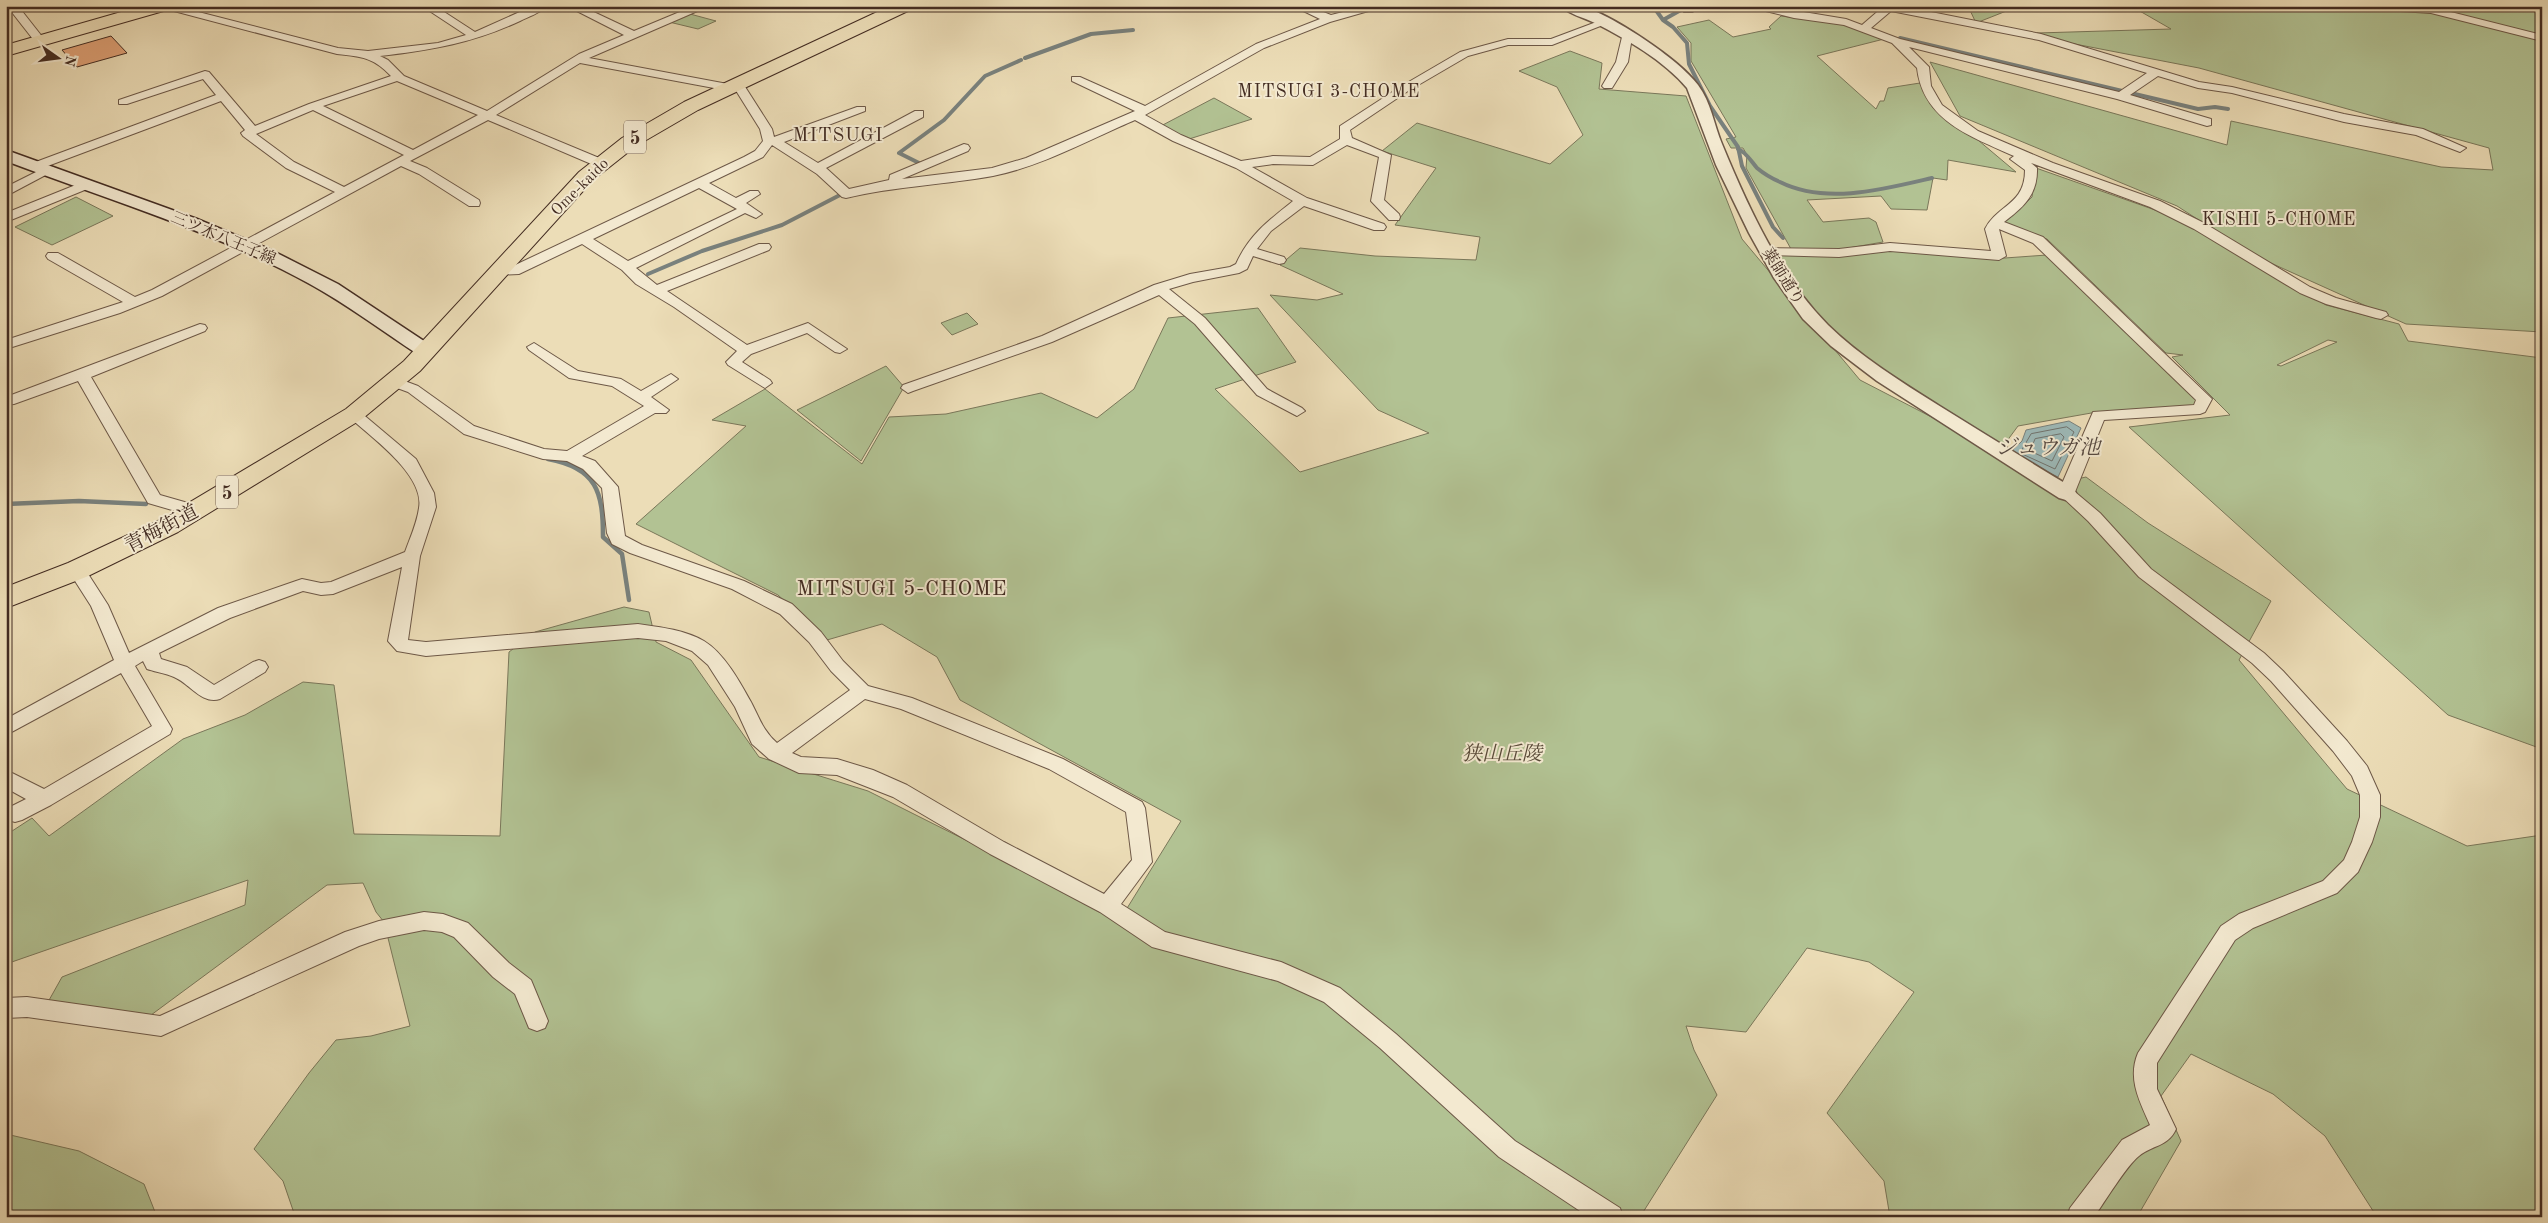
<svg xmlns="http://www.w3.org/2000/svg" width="2548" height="1223" viewBox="0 0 2548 1223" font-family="'Old Standard TT','Noto Serif JP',serif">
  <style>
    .green { fill: #b2c293; stroke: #7a775a; fill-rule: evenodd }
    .water { fill: #9dbab9; stroke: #79817d }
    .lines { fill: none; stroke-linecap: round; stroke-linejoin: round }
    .shore { stroke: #70736e; stroke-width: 1 }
    .stream-far1 { stroke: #79817d; stroke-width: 4 }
    .stream { stroke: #79817d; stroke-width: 4.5 }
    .building { fill: #dfa176; stroke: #432c22 }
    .minor-casing { stroke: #6d5847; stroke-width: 2 }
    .tertiary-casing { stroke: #6d5847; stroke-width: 3 }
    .secondary-casing { stroke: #432c22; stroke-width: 3 }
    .primary-casing { stroke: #432c22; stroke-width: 2 }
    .minor { fill: #f3e9d0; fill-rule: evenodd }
    .tertiary { fill: #f3e9d0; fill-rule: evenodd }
    .secondary { fill: #f3e9d0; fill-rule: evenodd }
    .primary { fill: #ecddb7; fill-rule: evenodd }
    .labels { text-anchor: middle; stroke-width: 4; stroke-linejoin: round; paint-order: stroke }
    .far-street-label { font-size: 16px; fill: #432c22; stroke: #f3e9d0 }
    .far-neighbourhood-label { font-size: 18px; letter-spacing: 1px; fill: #432c22; stroke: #f3e9d0 }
    .far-quarter-label { font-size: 19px; letter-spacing: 1px; fill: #432c22; stroke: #f3e9d0 }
    .shield { fill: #f3e9d0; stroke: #786556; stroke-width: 1 }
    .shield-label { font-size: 19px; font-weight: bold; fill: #432c22 }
    .street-label { font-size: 20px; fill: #432c22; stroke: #f3e9d0 }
    .park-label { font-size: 20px; font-style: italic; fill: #594a39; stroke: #f3e9d0 }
    .water-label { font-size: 21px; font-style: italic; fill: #554840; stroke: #f3e9d0 }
    .neighbourhood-label { font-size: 21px; letter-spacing: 1px; fill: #432c22; stroke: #f3e9d0 }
  </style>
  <rect width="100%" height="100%" fill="#ecddb7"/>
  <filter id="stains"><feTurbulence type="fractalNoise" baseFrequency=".004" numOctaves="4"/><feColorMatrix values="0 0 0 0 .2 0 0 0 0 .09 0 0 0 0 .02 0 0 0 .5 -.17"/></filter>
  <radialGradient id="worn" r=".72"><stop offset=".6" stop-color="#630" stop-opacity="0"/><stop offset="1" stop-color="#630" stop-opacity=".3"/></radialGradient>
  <path class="green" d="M1968 6H2019L1976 23Z
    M2131 6H2398L2441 11V6H2542V332L2406 324 2253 255 2177 206 1960 116 1930 62 2227 145 2231 121 2441 167 2493 170 2489 148 2199 68 2054 40 2037 33 2171 29Z
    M690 14 716 21 698 29 669 22Z
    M1781 16 1849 25 1888 38 1817 56 1876 109 1880 101H1884L1888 88 1920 83 1933 108 1955 125 1972 135 2016 172 1948 160 1947 180 1933 178 1927 210 1891 209 1881 196 1807 200 1823 222 1869 218 1876 222 1883 242 1837 250 1791 249 1746 168 1747 155 1743 148H1731L1726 139 1736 137 1691 61V43L1677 27 1709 20 1733 37 1771 29 1769 27Z
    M1570 51 1602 63 1599 89 1686 96 1742 239 1860 380 2059 483 2086 477 2148 523 2271 601 2239 660 2347 789 2467 846 2542 835V1217H2377L2325 1136 2273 1094 2191 1054 2161 1096 2181 1141 2137 1217H1890L1884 1181 1827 1113 1914 992 1869 962 1807 948 1746 1032 1686 1026 1694 1050 1717 1095 1640 1217 295 1216 283 1181 254 1149 309 1073 336 1040 371 1036 410 1026 384 922 376 912 363 883 327 885 147 1018 48 1002 62 977 245 905 248 880 6 964V835L32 818 49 836 183 739 245 715 303 682 334 685 354 834 500 836 509 652 535 632 624 607 649 612 656 642 691 660 759 757 868 791 1121 918 1181 821 960 700 937 657 882 624 827 640 778 595 636 524 746 426 712 420 765 389 862 464 889 417 946 414 1041 393 1097 418 1134 389 1168 318 1258 308 1296 362 1215 389 1300 472 1429 433 1378 410 1270 295 1317 300 1343 294 1280 265 1300 248 1375 256 1476 260 1480 237 1395 225 1436 168 1382 151 1417 123 1550 164 1583 135 1557 87 1519 71Z
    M1214 98 1252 119 1186 140 1159 127Z
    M2036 168 2175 217 2326 305 2399 324 2408 341 2542 358V749L2448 715 2129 427 2230 415 2172 357 2183 355 2166 353 2047 239 2002 225 2032 197ZM2328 340 2337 342 2281 366 2277 365Z
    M76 197 113 216 52 245 15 227Z
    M1891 248 1991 259 2047 255 2198 399 2195 406 2097 412 2018 426 2004 445 1931 408 1813 319 1764 253Z
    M967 313 978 324 952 335 941 323Z
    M886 366 904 387 861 461 797 410Z
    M6 1134 79 1151 144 1184 157 1217H6Z"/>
  <path class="water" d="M2069 421 2081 428 2058 477 2009 454 2022 441 2026 430Z"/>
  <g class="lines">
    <path class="shore" d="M2067 427 2074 432 2055 469 2020 453 2031 434Z
      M2061 434 2064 437 2052 461 2030 451 2035 439Z"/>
    <path class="stream-far1" d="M1653 6 1663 20 1673 27 1687 43 1689 64 1710 106 1738 147 1742 166 1773 227 1783 238
      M1663 20 1688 6
      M1900 38 2198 109 2215 107 2228 109
      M1025 58 1091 34 1133 30
      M1738 149C1746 152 1751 161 1757 168 1763 173 1773 179 1780 182 1826 205 1885 189 1932 178
      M921 164 899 153 944 120 985 76 1021 60
      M648 274 702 251 782 225 840 195"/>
    <path class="stream" d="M548 459C597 468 603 492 603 537L622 554 629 600
      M6 504 79 501 146 504"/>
  </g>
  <path class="building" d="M111 36 127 53 77 67 62 50Z"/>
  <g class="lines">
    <g class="minor-casing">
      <path id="minor" d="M7 6H18L44 39V43H36Z
        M155 6H175L338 48 368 51 438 43 466 35 422 6H435L475 32 533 6H547C540 13 528 17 520 21 473 43 432 50 380 56L388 60 404 76 487 111 579 54 624 35 567 6H581L634 31 694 6H709L589 58 733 85 734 82H742L772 129 774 137 857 107H865V111L784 142 818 163 915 111H923V117L826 168 849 189 889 180 890 175 964 144 968 145 970 148 968 151 902 179 992 168 1026 158 1135 111 1072 81V77H1080L1145 106 1256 44 1320 19 1293 6H1308L1331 15 1367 6H1386L1330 22 1264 48 1145 115 1181 135 1241 161 1273 156 1310 157 1340 139V126L1400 87 1460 52 1508 39H1551L1599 21 1603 20 1608 23 1552 45H1508L1468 56 1408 91 1350 130 1352 138 1391 155 1384 200 1399 214 1400 217 1399 220H1389L1371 201 1379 157 1347 145 1313 165 1273 164 1252 167 1307 198 1384 224 1386 227 1384 230H1374L1304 206 1271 231 1257 249 1284 257 1286 260 1284 263 1279 264 1253 256 1247 269 1239 273 1193 282 1169 289 1205 318 1267 389 1302 408 1305 411 1297 416 1257 395 1195 324 1159 295 1052 342 913 391 908 393 901 388 903 385 1042 336 1154 285 1190 274 1230 267 1236 264C1249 235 1268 221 1293 201L1236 168 1173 141 1135 120C1090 139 1043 166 993 176 944 185 895 186 846 198L842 197 817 174 772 145 763 157 709 183 736 198 750 191H758L760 194 746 203 762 214 756 218 745 213 636 268 657 285 759 244H769L771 247 769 250 667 291 747 345 808 323 847 349 840 353 835 352 807 333 751 354 742 362 770 380 772 383 765 388 728 365 726 362 737 351 674 307 636 284 622 270 582 244 519 274 491 275 489 272 491 269 511 267 744 157 755 151 763 141 760 129 735 89 730 91 580 63 496 115 604 160 606 163 604 166H596L488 120 410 161 427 168 479 200 480 203 479 206H469L419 174 401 166 162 296 120 313 6 349V340L123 302 48 259 46 256 48 253H58L135 297 152 290 335 192 286 168 243 136 241 133 245 130 221 101 45 167H53L55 170 6 196V187L44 168 33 169 31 166 33 163 216 95 203 79 127 104H119V100L205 71 209 72 255 126 309 104 391 76C373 57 362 57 337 54ZM397 81 478 115 413 150 323 106ZM313 110 404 155 344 187 294 162 256 134ZM699 188 737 209 628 261 593 239Z
        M1688 6H1703L1692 12H1684L1683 10Z
        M1745 6H1767L1846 19 1862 25 1884 6H1901L2041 34 2199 82 2232 87 2344 114 2423 129 2466 148 2460 152 2416 135 2344 122 2232 93 2198 88 2158 76 2130 95 2211 119V125L2207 126 2117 99 1909 47 1929 67 1931 86 1942 105 1978 131 2053 163 2160 201 2204 223 2310 287 2336 298 2386 312 2388 315 2381 319 2376 318 2326 304 2300 293 2194 229 2150 207 2031 163 2037 168C2038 194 2024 207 2004 222L2043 237 2212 399 2205 412 2200 414 2104 420 2075 492 2100 513 2151 569 2264 653 2283 671 2347 741 2367 766 2380 795V817L2372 842 2358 872 2337 893 2253 928 2235 940 2157 1063V1089L2176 1129C2168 1147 2152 1145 2139 1156 2127 1165 2104 1203 2094 1217H2067L2070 1208 2122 1140 2150 1125C2140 1102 2127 1079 2138 1053L2221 926 2239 914 2323 881 2344 860 2352 842 2360 817V795L2352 776 2333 751 2271 681 2252 663 2139 577 2088 521 2058 493 2093 412 2194 405 2196 400 2033 243 1999 229 2006 256 1999 260 1890 251 1839 257 1764 255 1762 252 1764 249 1769 248 1839 249 1890 243 1991 251 1985 229C1998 204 2025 205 2025 170L2010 159 2014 156C1972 137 1923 121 1917 68L1892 43 1844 25 1794 18ZM1891 11 2039 40 2147 73 2119 92 1900 39 1871 28Z
        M2364 6 2431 7 2542 35V41L2431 13 2369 9Z
        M1627 34 1632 37 1628 62 1612 88H1604L1602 86 1616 62 1622 37Z
        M88 180 94 184 92 187 6 222V213Z
        M200 324 205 325 207 328 205 331 91 377 160 495 202 507 204 511 202 515 196 517 148 503 78 381 14 404 6 405V397Z
        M534 343 578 371 621 379 641 391 671 374 678 379 651 397 669 410 666 413H655L582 456 595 461 618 487 625 536 642 545 744 581 792 604 821 632 843 661 868 686 912 698 1063 759 1142 802 1145 808 1152 862 1121 904 1165 932 1281 962 1340 988 1396 1034 1515 1141 1620 1208 1623 1217H1589L1499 1157 1380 1048 1324 1002 1278 981 1152 947 1100 912 990 854 893 797 837 775 799 773 769 759 752 744 735 707 708 665 692 651 666 641 638 638 426 656 397 651 388 641 402 567 333 594 321 595 303 591 230 618 159 653 161 659 187 667 214 685 253 662 259 660 265 662 268 667 265 672 220 699C202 705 189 683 174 677 165 673 156 672 147 669L143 661 135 666 172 729 170 734 51 805 22 820 15 822 8 820V808L26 799 6 788V770L44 789 152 726 121 673 6 735V719L114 660 91 606 68 570 71 566H83L108 605 129 653 218 608 296 581 302 579 321 583 331 582 405 552C410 538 417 523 419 508 425 475 371 437 349 417L346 414 349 411H359L416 459 434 493 436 507 420 556 408 640 426 642 638 624C660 627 685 630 704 641 724 653 740 682 751 702 759 717 763 731 777 743L850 690 831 671 809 642 780 614 732 589 630 553 612 544 607 533 602 488 583 469 567 461 543 459 464 434 408 392 389 385 387 382 394 377 418 386 474 426 544 449 567 451 644 406 612 386 569 378 529 350 527 347ZM865 699 901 709 1049 769 1126 812 1132 860 1104 894 1004 842 907 785 873 770 837 759 801 757 792 753Z
        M424 912 443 914 468 923 509 963 531 980 548 1021 545 1028 537 1031 529 1028 515 994 493 977 454 937 442 932 424 930 379 939 359 946 161 1036 27 1017 6 1018V998L27 997 160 1016 345 932 379 921Z"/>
    </g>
    <g class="tertiary-casing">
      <path id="tertiary" d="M1561 6C1567 6 1574 5 1580 6 1610 13 1680 60 1698 85 1711 102 1714 125 1722 144 1748 207 1780 277 1828 325 1861 357 1900 381 1938 405 1983 433 2028 461 2073 488L2076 493 2073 498 2066 500 2059 498 1877 381 1831 346 1803 319 1774 278 1749 233 1716 165 1687 88C1663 60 1628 40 1595 23 1585 18 1568 14 1561 6Z"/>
    </g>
    <g class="secondary-casing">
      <path id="secondary" d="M6 150 197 219 269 249 338 284 433 347 436 351 433 355 426 357 419 355C382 331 347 304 308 283 213 231 107 199 6 161Z"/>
    </g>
    <g class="primary-casing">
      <path id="primary" d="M142 6H169L167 10 6 56V45Z
        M890 6H912L910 10 698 110 636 146 593 180 420 371 362 419 178 532 86 577 6 608V587L68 563 160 520 346 409 404 361 579 172 622 138 684 102Z"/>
    </g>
    <use href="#minor" class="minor"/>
    <use href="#tertiary" class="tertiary"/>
    <use href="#secondary" class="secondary"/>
    <use href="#primary" class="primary"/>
  </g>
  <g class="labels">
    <g class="far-street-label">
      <text transform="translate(579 186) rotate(-45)" y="6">Ome-kaido</text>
      <text transform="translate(224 237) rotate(23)" y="6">三ツ木八王子線</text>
      <text transform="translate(1784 276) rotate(58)" y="6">薬師通り</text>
    </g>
    <g class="far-neighbourhood-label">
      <text x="1329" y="97">MITSUGI 3-CHOME</text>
      <text x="2279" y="225">KISHI 5-CHOME</text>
    </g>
    <g class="far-quarter-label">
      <text x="838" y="141">MITSUGI</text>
    </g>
    <g class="shield">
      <rect x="624" y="120.5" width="22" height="33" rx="4"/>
      <rect x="216" y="475.5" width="22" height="33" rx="4"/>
    </g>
    <g class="shield-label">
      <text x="635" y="144">5</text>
      <text x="227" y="499">5</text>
    </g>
    <g class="street-label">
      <text transform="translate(161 528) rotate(-28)" y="7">青梅街道</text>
    </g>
    <g class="park-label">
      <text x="1502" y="760">狭山丘陵</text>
    </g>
    <g class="water-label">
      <text x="2048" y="454">ジュウガ池</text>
    </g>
    <g class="neighbourhood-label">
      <text x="902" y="595">MITSUGI 5-CHOME</text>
    </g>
  </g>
  <rect width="2548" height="1223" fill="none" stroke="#ecddb7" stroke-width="25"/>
  <rect x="8" y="8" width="2533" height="1208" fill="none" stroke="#432c22" stroke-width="2.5"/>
  <rect x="12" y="12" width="2523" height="1198" fill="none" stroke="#432c22"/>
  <g transform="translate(58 58) rotate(104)" stroke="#f3e9d0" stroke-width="4" paint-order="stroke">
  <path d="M0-4L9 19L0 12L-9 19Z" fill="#432c22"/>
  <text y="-8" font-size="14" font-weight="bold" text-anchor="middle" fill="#432c22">N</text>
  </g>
  <rect width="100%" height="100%" filter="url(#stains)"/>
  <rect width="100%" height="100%" fill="url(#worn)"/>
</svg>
